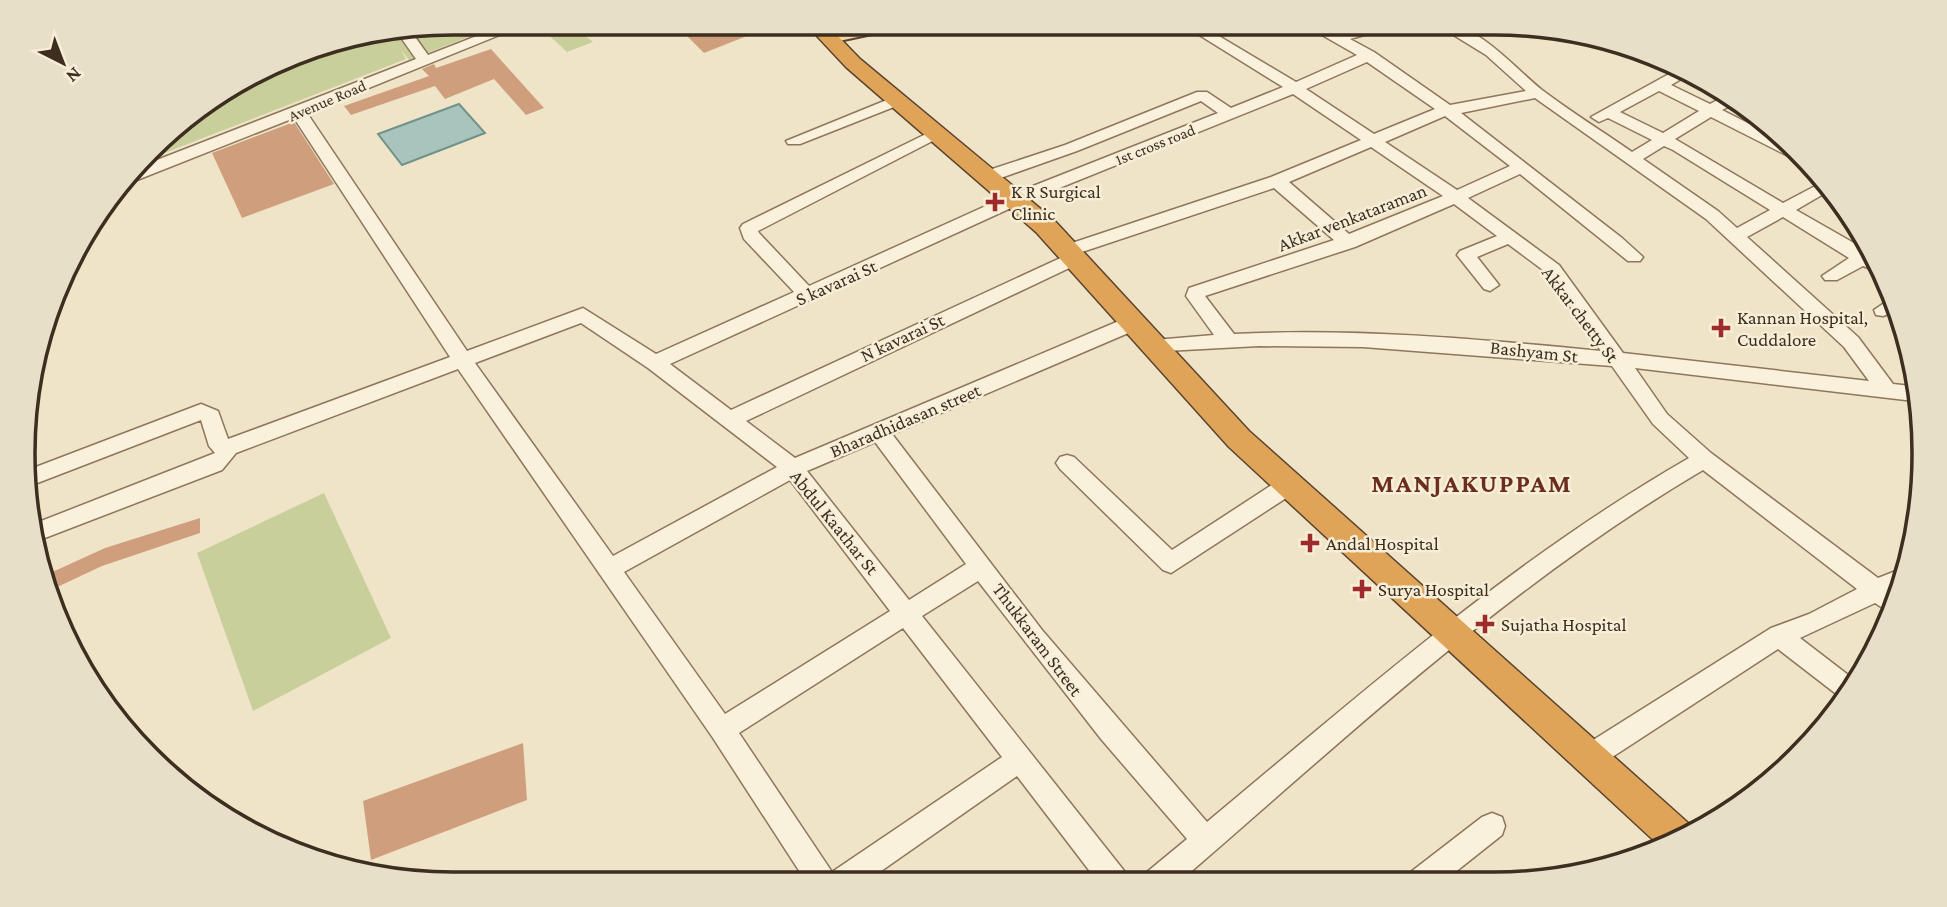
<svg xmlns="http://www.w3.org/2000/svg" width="1947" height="907" viewBox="0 0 1947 907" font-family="'Crimson Pro',serif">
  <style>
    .green { fill: #c9cf9b }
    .water { fill: #a9c4bc; stroke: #6f938a; stroke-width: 2 }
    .building { fill: #cf9f7d }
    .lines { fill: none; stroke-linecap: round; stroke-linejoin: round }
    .minor-casing { stroke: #8d765c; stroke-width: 3 }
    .major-casing { stroke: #5b4430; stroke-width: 4 }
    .highway-casing { stroke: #5b4430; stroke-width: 3 }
    .minor { fill: #faf1dc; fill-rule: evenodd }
    .major { fill: #f3d9a0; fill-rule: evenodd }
    .highway { fill: #e0a458; fill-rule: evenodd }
    .poi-dot { fill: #9e2a2b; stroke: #f7eed8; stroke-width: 2.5 }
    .labels { text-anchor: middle; stroke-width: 5; stroke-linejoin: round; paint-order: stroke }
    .far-street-label { font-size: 16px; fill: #3d2e20; stroke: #f7eed8 }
    .poi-label { font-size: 19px; fill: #3d2e20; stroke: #f7eed8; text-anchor: start }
    .street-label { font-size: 19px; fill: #3d2e20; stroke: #f7eed8 }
    .district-label { font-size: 26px; font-weight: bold; letter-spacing: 2px; fill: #6b2e1e; stroke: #f7eed8 }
    .rim { fill: none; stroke: #3d2e20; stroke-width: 3.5 }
  </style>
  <rect width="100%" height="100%" fill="#f0e4c8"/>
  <path class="green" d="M454 23H504L409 60 401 50 406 59 144 161 170 129 315 46Z
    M555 23H570L593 42 567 52 541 28Z
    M324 493 391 638 253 711 197 553Z"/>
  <path class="water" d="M459 104 485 133 402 165 378 134Z"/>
  <path class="building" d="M731 23H740L752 34 704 53 686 35Z
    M491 49 544 108 526 115 494 79 445 99 435 86 351 115 344 106 429 76 422 69 434 64 436 68Z
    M294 122 334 184 242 218 212 153Z
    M200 518V533L102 566 53 589 48 574 105 548Z
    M523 743 527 800 371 860 363 801Z"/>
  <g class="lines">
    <g class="minor-casing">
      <path id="minor" d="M510 23H529L307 113 467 351 583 308 656 354 794 292 744 239 740 228 743 224 932 131H944L946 134 758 231 759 233 809 286 1010 195 1218 113 1201 101 1077 151 995 180H983V172L1065 145 1197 92H1207L1231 108 1283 87 1180 23H1197L1296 82 1357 55 1301 23H1319L1339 33 1376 23H1398L1396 26 1350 39 1374 52 1450 105 1526 91 1486 55 1434 23C1477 21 1511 65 1542 90 1571 112 1602 131 1632 152L1652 140 1608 118 1599 122 1591 117 1678 69 1688 75 1671 85 1710 104 1721 98 1732 105 1722 110 1797 148 1807 162 1798 161 1711 117 1675 139 1783 203 1821 183 1827 192 1796 210 1866 250 1880 272 1863 266 1837 280H1825L1822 276 1849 258 1783 217 1747 237 1858 337 1893 384 1911 386 1914 401 1635 368 1667 414 1711 453 1878 578 1901 569 1892 614 1875 603 1800 638 1856 681 1844 700 1778 649 1600 765 1591 768 1582 765 1578 756 1582 747 1771 628 1809 614 1857 589 1703 470C1511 583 1347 737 1179 882H1143L1147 872 1187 839 1101 739 978 581 922 616 1125 872 1129 882H1098L1017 776 864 883H807L713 738 458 369 236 453 222 470 37 541 31 525 215 453 209 446 201 420 27 487 28 470 201 404 218 411 228 439 450 357 294 118 137 180H128L139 167 416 59 397 32 410 30 428 55ZM1367 62 1435 109 1374 134 1306 89ZM1659 91 1699 111 1663 133 1620 112ZM1293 94 1361 140 1271 177 1063 246 1060 250 1067 255 731 410 670 364 1022 203ZM1535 98 1706 219 1844 347 1869 381 1623 353 1559 265 1468 198 1520 174 1628 261H1640L1643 257 1622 238 1461 113ZM1445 116 1510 166 1457 190 1385 142ZM1664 146 1673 150 1770 210 1737 228 1718 211 1643 159ZM1371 147 1443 196 1349 234 1289 182ZM1274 188 1334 240 1189 288 1186 296 1214 335 1154 340 1144 347 1147 352 1259 346 1363 347 1612 366 1653 424 1689 458C1513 559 1362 693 1207 822L1042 630 892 434 1140 328 1142 323 1140 318H1126L795 458 746 421 1082 262 1085 258 1079 253ZM1454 204 1497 236 1460 251 1457 255 1484 289 1490 291 1499 285 1477 257 1508 244 1547 273 1601 351C1479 339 1356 328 1234 334L1205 296 1355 247ZM581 323 648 368 777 467 613 556 475 363ZM875 442 966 564 909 600 807 471ZM790 480 890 611 725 714 624 572ZM903 628 1002 757 832 872 739 733Z
        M899 95 904 97V103L800 144H788L786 141Z
        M1893 297 1896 311 1883 316 1876 315 1874 310Z
        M1067 455 1074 457 1172 550 1281 479 1289 476 1297 479 1300 485 1297 491 1171 573 1163 570 1060 469 1056 463 1060 457Z
        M1492 813 1502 817 1505 826 1502 835 1444 881H1408L1412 871 1482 817Z"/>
    </g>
    <g class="major-casing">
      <path id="major" d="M875 23H908L905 27 839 41 830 36 833 32Z"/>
    </g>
    <g class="highway-casing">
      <path id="highway" d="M827 30 834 32 860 59 1054 220 1249 431 1696 830 1663 849 1229 447 1036 232 846 67 817 36Z"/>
    </g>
    <use href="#minor" class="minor"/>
    <use href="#major" class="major"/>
    <use href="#highway" class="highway"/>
  </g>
  <g class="poi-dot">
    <path d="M991.5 191.5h7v7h7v7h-7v7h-7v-7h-7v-7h7z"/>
    <path d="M1717.5 317.5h7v7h7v7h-7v7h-7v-7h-7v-7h7z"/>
    <path d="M1306.5 532.5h7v7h7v7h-7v7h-7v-7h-7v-7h7z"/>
    <path d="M1358.5 578.5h7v7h7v7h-7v7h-7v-7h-7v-7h7z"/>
    <path d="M1481.5 613.5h7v7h7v7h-7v7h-7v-7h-7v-7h7z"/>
  </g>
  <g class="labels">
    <g class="far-street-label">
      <text transform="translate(327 100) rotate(-23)" y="6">Avenue Road</text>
      <text transform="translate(1155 144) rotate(-22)" y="6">1st cross road</text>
    </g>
    <g class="poi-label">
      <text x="1011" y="198">K R Surgical<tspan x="1011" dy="22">Clinic</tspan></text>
      <text x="1737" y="324">Kannan Hospital,<tspan x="1737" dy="22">Cuddalore</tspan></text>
      <text x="1326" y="550">Andal Hospital</text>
      <text x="1378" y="596">Surya Hospital</text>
      <text x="1501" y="631">Sujatha Hospital</text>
    </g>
    <g class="street-label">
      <text transform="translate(1352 217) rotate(-21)" y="7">Akkar venkataraman</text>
      <text transform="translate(836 282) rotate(-24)" y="7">S kavarai St</text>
      <text transform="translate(1581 314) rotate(53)" y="7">Akkar chetty St</text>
      <text transform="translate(902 337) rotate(-25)" y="7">N kavarai St</text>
      <text transform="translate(1534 351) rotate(6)" y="7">Bashyam St</text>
      <text transform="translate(905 420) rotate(-23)" y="7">Bharadhidasan street</text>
      <text transform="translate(835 522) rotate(51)" y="7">Abdul Kaathar St</text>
      <text transform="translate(1038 639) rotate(53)" y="7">Thukkaram Street</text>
    </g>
    <g class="district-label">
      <text x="1472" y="492">MANJAKUPPAM</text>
    </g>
  </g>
  <path d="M0 0H1947V907H0ZM453 35H1494A418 418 0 0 1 1912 453V454A418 418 0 0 1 1494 872H453A418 418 0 0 1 35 454V453A418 418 0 0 1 453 35Z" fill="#e8dfc9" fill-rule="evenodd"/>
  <path class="rim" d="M453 35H1494A418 418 0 0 1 1912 453V454A418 418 0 0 1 1494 872H453A418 418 0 0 1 35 454V453A418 418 0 0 1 453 35Z"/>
  <g transform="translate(63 63) rotate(138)" stroke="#f7eed8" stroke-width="5" paint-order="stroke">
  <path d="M0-5L12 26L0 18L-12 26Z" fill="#3d2e20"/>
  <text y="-10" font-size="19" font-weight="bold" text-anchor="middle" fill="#3d2e20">N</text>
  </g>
</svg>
